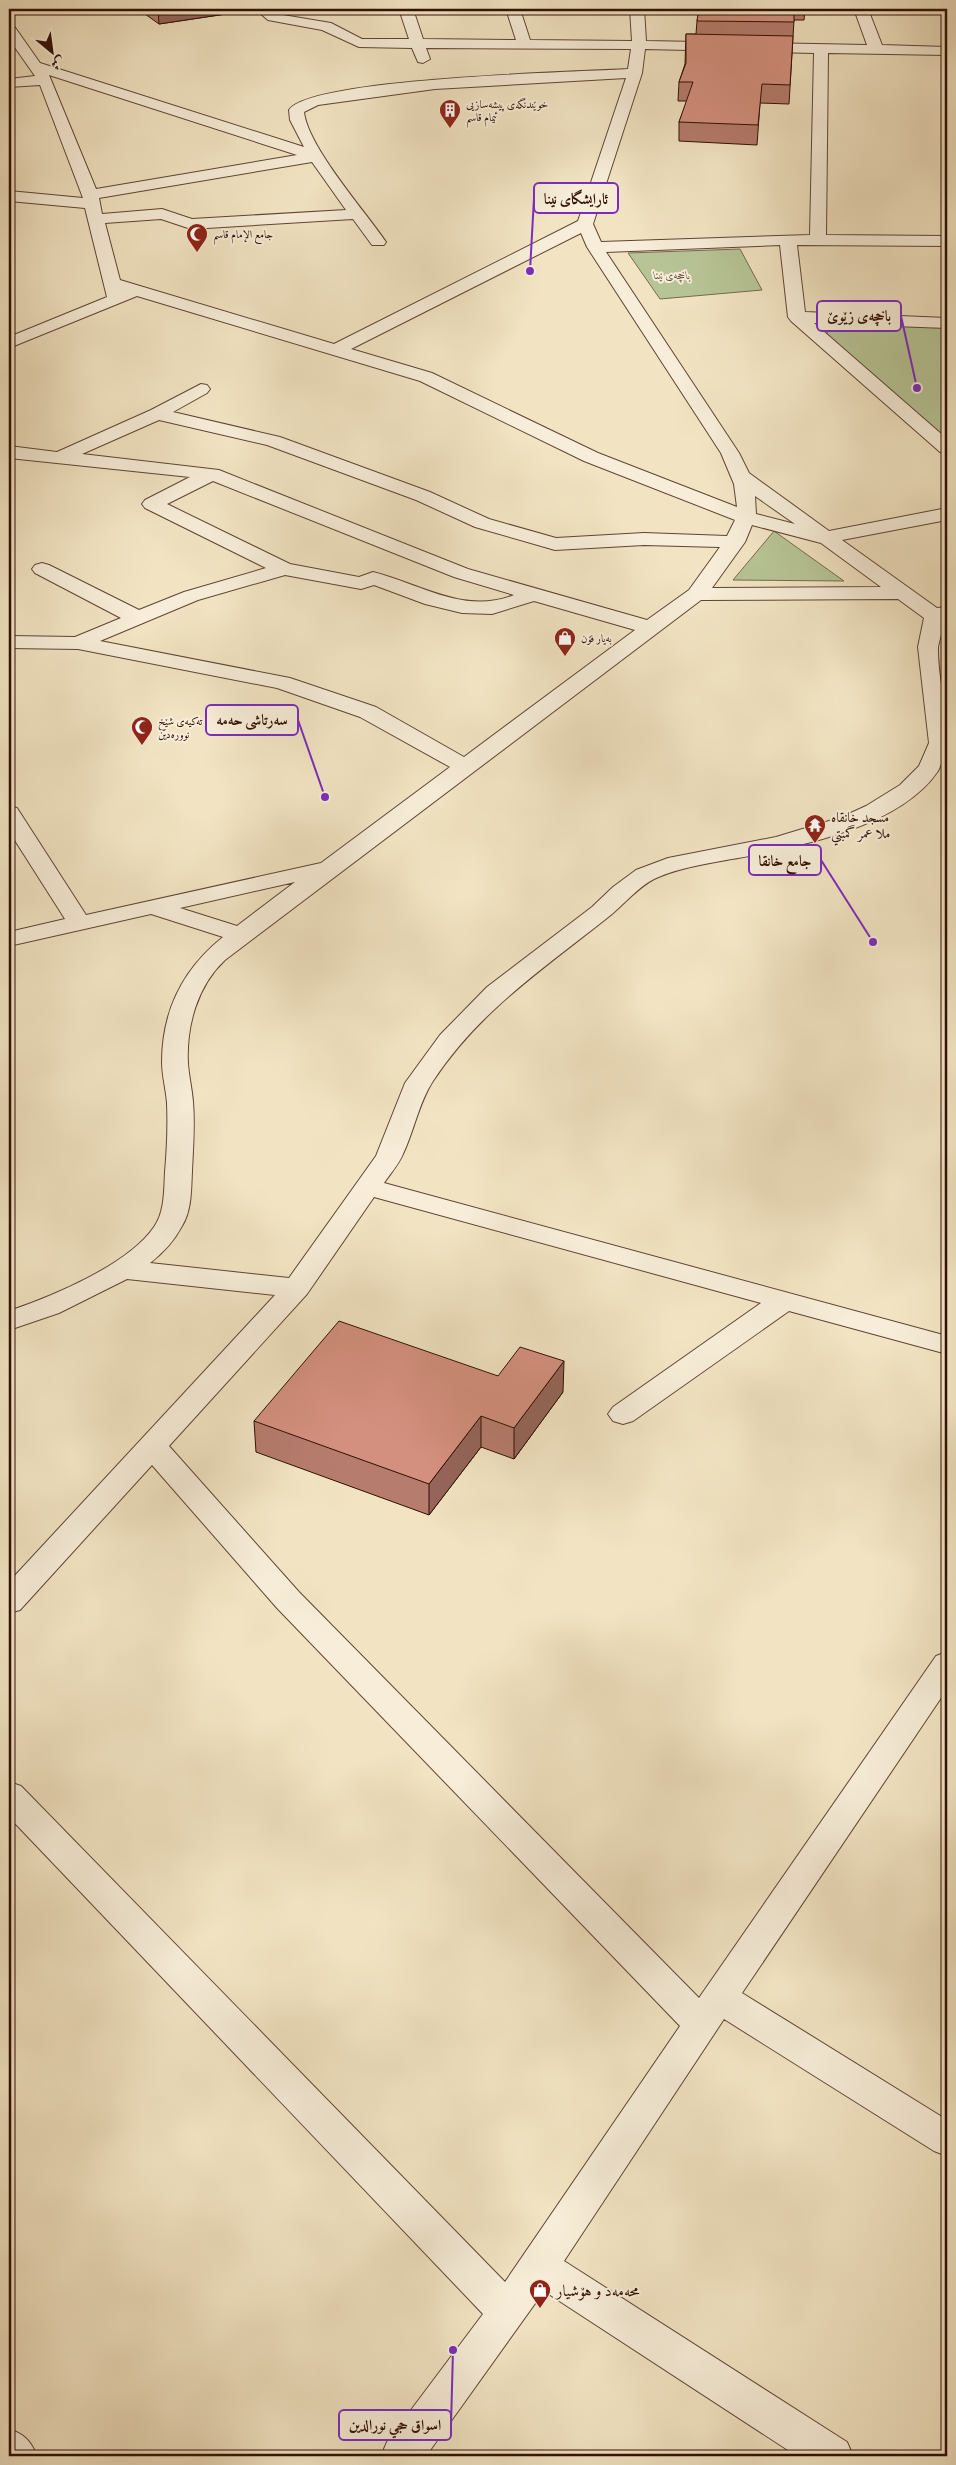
<svg xmlns="http://www.w3.org/2000/svg" width="956" height="2465" viewBox="0 0 956 2465" font-family="Alegreya,Amiri,serif">
  <style>
    .green { fill: #b7c596; stroke: #746a4d }
    .lines { fill: none; stroke-linecap: round; stroke-linejoin: round }
    .minor-casing { stroke: #604434; stroke-width: 2 }
    .minor { fill: #f7edd8; fill-rule: evenodd }
    .wall { fill: #b67c6d; stroke: #300f04 }
    .shaded-wall { fill: #946559; stroke: #300f04 }
    .building { fill: #d4907f; stroke: #300f04 }
    .labels { text-anchor: middle; stroke-width: 4; stroke-linejoin: round; paint-order: stroke }
    .far-poi-label { font-size: 11px; fill: #300f04; stroke: #f7edd8; text-anchor: start }
    .far-park-label { font-size: 11px; font-style: italic; fill: #5f4f37; stroke: #f7edd8 }
    .poi-label { font-size: 14px; fill: #300f04; stroke: #f7edd8; text-anchor: start }
    .near-poi-label { font-size: 16px; fill: #300f04; stroke: #f7edd8; text-anchor: start }
    .leader { fill: none; stroke: #7b2cbf; stroke-width: 2 }
    .callout-dot { fill: #7b2cbf; stroke: #f7edd8; stroke-width: 2 }
    .callout { fill: #f7edd8; stroke: #7b2cbf; stroke-width: 2 }
    .callout-label { font-size: 15px; text-anchor: middle; font-weight: bold; fill: #300f04 }
  </style>
  <rect width="100%" height="100%" fill="#f2e4c3"/>
  <filter id="stains"><feTurbulence type="fractalNoise" baseFrequency=".004" numOctaves="4"/><feColorMatrix values="0 0 0 0 .2 0 0 0 0 .09 0 0 0 0 .02 0 0 0 .5 -.17"/></filter>
  <radialGradient id="worn" r=".72"><stop offset=".6" stop-color="#630" stop-opacity="0"/><stop offset="1" stop-color="#630" stop-opacity=".3"/></radialGradient>
  <path class="green" d="M740 249 762 290 660 299 628 253Z
    M854 324 947 326V440L828 336 827 332Z
    M774 531 844 581 733 580Z"/>
  <g class="lines">
    <g class="minor-casing">
      <path id="minor" d="M255 9H271L277 14 331 23 362 39H409L399 9H413L423 39 516 40 506 9H520L530 40 632 41 630 9H644L646 41 867 45 854 9H868L882 45 947 47V55L828 53 826 235 947 236V246L797 245 805 312 947 318V328L814 323 947 439V454L940 452 791 321 788 317 780 245 606 252 739 453 749 473 829 531 947 508V520L842 540 937 608 947 607V631L942 630C941 635 939 642 938 647 937 687 956 734 938 771 900 827 801 846 738 858 710 863 680 867 654 879 636 888 623 906 607 918 543 969 479 1011 433 1081 419 1102 414 1131 403 1154 399 1164 390 1174 384 1183L947 1336V1354L789 1311 633 1421 623 1424 613 1421 608 1414 613 1407 761 1303 374 1197 307 1294 169 1446 299 1592 699 1998 936 1656 947 1652V1689L742 1993 947 2120V2156L934 2151 724 2019 564 2261 847 2442 853 2456H797L544 2291 426 2456H381L387 2442 483 2314 9 1817V1782L21 1786 505 2282 680 2026 277 1608 152 1465 20 1610 9 1613V1582L275 1295 127 1279 59 1313 9 1330V1311C53 1296 128 1265 154 1227 165 1212 164 1189 165 1172 167 1149 168 1126 167 1103 166 1089 162 1076 162 1062 162 1011 183 969 223 937L151 914 9 946V932L65 919 9 831V806L17 808 86 915 321 863 450 767 360 717 277 688 78 649 9 648V636L75 637 121 618 35 573 32 569 35 565 42 563 49 565 139 610 184 592 266 568 145 508 142 504 145 500 190 477 9 458V446L57 452 151 410 201 384 207 385 210 389 207 393 173 412 280 437 430 492 489 519 556 538 644 533 727 536 735 520 584 461 420 381 137 296 9 348V337L107 297 85 208 9 201V191L83 198 40 85 9 87V79L35 76 9 39V25L14 26 40 63 304 147 290 120 289 110C310 78 579 72 628 69L631 49 426 48 430 59 423 63 418 62 412 48 359 47 322 30 268 20ZM645 49 814 53 810 235 601 242 593 224 642 73ZM49 75 297 155 96 189ZM626 78 578 221 334 344 120 280 105 223 161 219 191 229 353 219 372 245H384L386 242C365 211 308 147 304 112L318 105 435 89ZM312 162 346 210 192 219 162 209 102 214 99 198ZM581 233 587 247 721 453 734 484 737 507 598 453 432 373 351 349ZM159 420 267 445 416 500 475 527 555 550 644 545 720 547 689 590 647 620 468 569 219 470 82 454ZM213 481 454 577 514 595C464 615 421 584 373 572L359 577 290 564 167 504ZM755 496 795 524 756 514ZM752 525 821 543 881 587 712 588 745 542ZM285 575 361 589 374 585 425 604 462 613 492 614 534 601 635 630 464 757 376 707 290 678 100 641 198 600ZM898 599 924 618 918 647 929 743 919 766 900 785 866 806 842 817 776 837 668 858 636 870 613 887 592 907 487 987 440 1035 405 1083 376 1156 289 1278 150 1263C163 1253 174 1241 182 1226 192 1210 191 1189 192 1171 193 1148 195 1125 193 1102 192 1089 189 1077 188 1064 186 1027 197 986 225 960L701 600ZM295 882 237 926 180 908Z
        M9 2429C24 2434 31 2441 37 2456H9Z"/>
    </g>
    <use href="#minor" class="minor"/>
  </g>
  <path class="wall" d="M138 9H226V14L159 24Z
    M699 9H805L804 20H794L789 104 760 103 757 145 679 141V122L687 101H678L679 82 685 64 686 34H696L697 21Z
    M498 1376 563 1392 514 1459 481 1447 429 1515 256 1452 254 1421Z"/>
  <path class="shaded-wall" d="M158 9H226V14L159 24Z
    M564 1361 563 1392 514 1459V1428Z
    M481 1416V1447L429 1515V1484Z"/>
  <path class="building" d="M699 9H794V22L697 21Z
    M686 34 793 36 790 85 762 84 758 125 679 122 693 82H679L686 63Z
    M339 1321 498 1376 520 1347 564 1361 514 1428 481 1416 429 1484 254 1421Z"/>
  <defs>
    <g id="building-pin" transform="scale(1.125)"><path d="M0 17L-7.5 6A9.5 9.5 0 1 1 7.5 6Z" fill="#8f2418" stroke="#f7edd8"/><path d="M-4-6H4V6H1V3H-1V6H-4ZM-2.5-4.3h1.7v1.8h-1.7ZM.8-4.3h1.7v1.8H.8ZM-2.5-1h1.7V.8h-1.7ZM.8-1h1.7V.8H.8Z" fill="#fff"/></g>
    <g id="mosque-pin" transform="scale(1.125)"><path d="M0 17L-7.5 6A9.5 9.5 0 1 1 7.5 6Z" fill="#8f2418" stroke="#f7edd8"/><path d="M3.5-4.9A6 6 0 1 0 3.5 4.9A5 5 0 1 1 3.5-4.9Z" fill="#fff"/></g>
    <g id="shop-pin" transform="scale(1.125)"><path d="M0 17L-7.5 6A9.5 9.5 0 1 1 7.5 6Z" fill="#8f2418" stroke="#f7edd8"/><path d="M-5-2.5h2.3a2.7 3.5 0 0 1 5.4 0H5L5.5 6h-11ZM-1.5-2.5h3a1.5 2.3 0 0 0-3 0Z" fill="#fff"/></g>
    <g id="temple-pin" transform="scale(1.125)"><path d="M0 17L-7.5 6A9.5 9.5 0 1 1 7.5 6Z" fill="#8f2418" stroke="#f7edd8"/><path d="M0-6L5-2H3V0L6.5 2.5H4V6H1.5V3h-3V6H-4V2.5H-6.5L-3 0V-2H-5Z" fill="#fff"/></g>
  </defs>
  <g fill-rule="evenodd">
    <use href="#building-pin" x="450" y="110"/>
    <use href="#mosque-pin" x="197" y="234"/>
    <use href="#shop-pin" x="565" y="638"/>
    <use href="#mosque-pin" x="142" y="727"/>
    <use href="#temple-pin" x="815" y="825"/>
    <use href="#shop-pin" x="540" y="2290"/>
  </g>
  <g class="labels">
    <g class="far-poi-label">
      <text x="466" y="108">خوێندنگەی پیشەسازیی<tspan x="466" dy="13">ئیمام قاسم</tspan></text>
      <text x="213" y="238">جامع الإمام قاسم</text>
      <text x="581" y="642">بەیار فۆن</text>
      <text x="158" y="725">تەکیەی شێخ<tspan x="158" dy="13">نوورەدین</tspan></text>
    </g>
    <g class="far-park-label">
      <text x="672" y="279">باخچەی نینا</text>
    </g>
    <g class="poi-label">
      <text x="831" y="822">مسجد خانقاه<tspan x="831" dy="16">ملا عمر گمبتي</tspan></text>
    </g>
    <g class="near-poi-label">
      <text x="556" y="2296">محەمەد و هۆشیار</text>
    </g>
  </g>
  <path class="leader" d="M530 271L534 198M917 388L901 316M325 797L298 720M873 942L821 860M453 2350L451 2425"/>
  <g class="callout-dot">
    <circle cx="530" cy="271" r="5"/>
    <circle cx="917" cy="388" r="5"/>
    <circle cx="325" cy="797" r="5"/>
    <circle cx="873" cy="942" r="5"/>
    <circle cx="453" cy="2350" r="5"/>
  </g>
  <g class="callout">
    <rect x="534" y="183" width="84" height="30" rx="5"/>
    <rect x="817" y="301" width="84" height="30" rx="5"/>
    <rect x="206" y="705" width="92" height="30" rx="5"/>
    <rect x="749" y="845" width="72" height="30" rx="5"/>
    <rect x="339" y="2410" width="112" height="30" rx="5"/>
  </g>
  <g class="callout-label">
    <text x="576" y="204">ئارایشگای نینا</text>
    <text x="859" y="321">باخچەی زێوێ</text>
    <text x="252" y="725">سەرتاشی حەمە</text>
    <text x="785" y="866">جامع خانقا</text>
    <text x="395" y="2430">اسواق حجي نورالدين</text>
  </g>
  <rect width="956" height="2465" fill="none" stroke="#f2e4c3" stroke-width="30"/>
  <rect x="10" y="10" width="936" height="2445" fill="none" stroke="#300f04" stroke-width="2.5"/>
  <rect x="15" y="15" width="926" height="2435" fill="none" stroke="#300f04"/>
  <g transform="translate(52 52) rotate(151)" stroke="#f7edd8" stroke-width="4" paint-order="stroke">
  <path d="M0-4L9 19L0 12L-9 19Z" fill="#300f04"/>
  <text y="-8" font-size="14" font-weight="bold" text-anchor="middle" fill="#300f04">ش</text>
  </g>
  <rect width="100%" height="100%" filter="url(#stains)"/>
  <rect width="100%" height="100%" fill="url(#worn)"/>
</svg>
